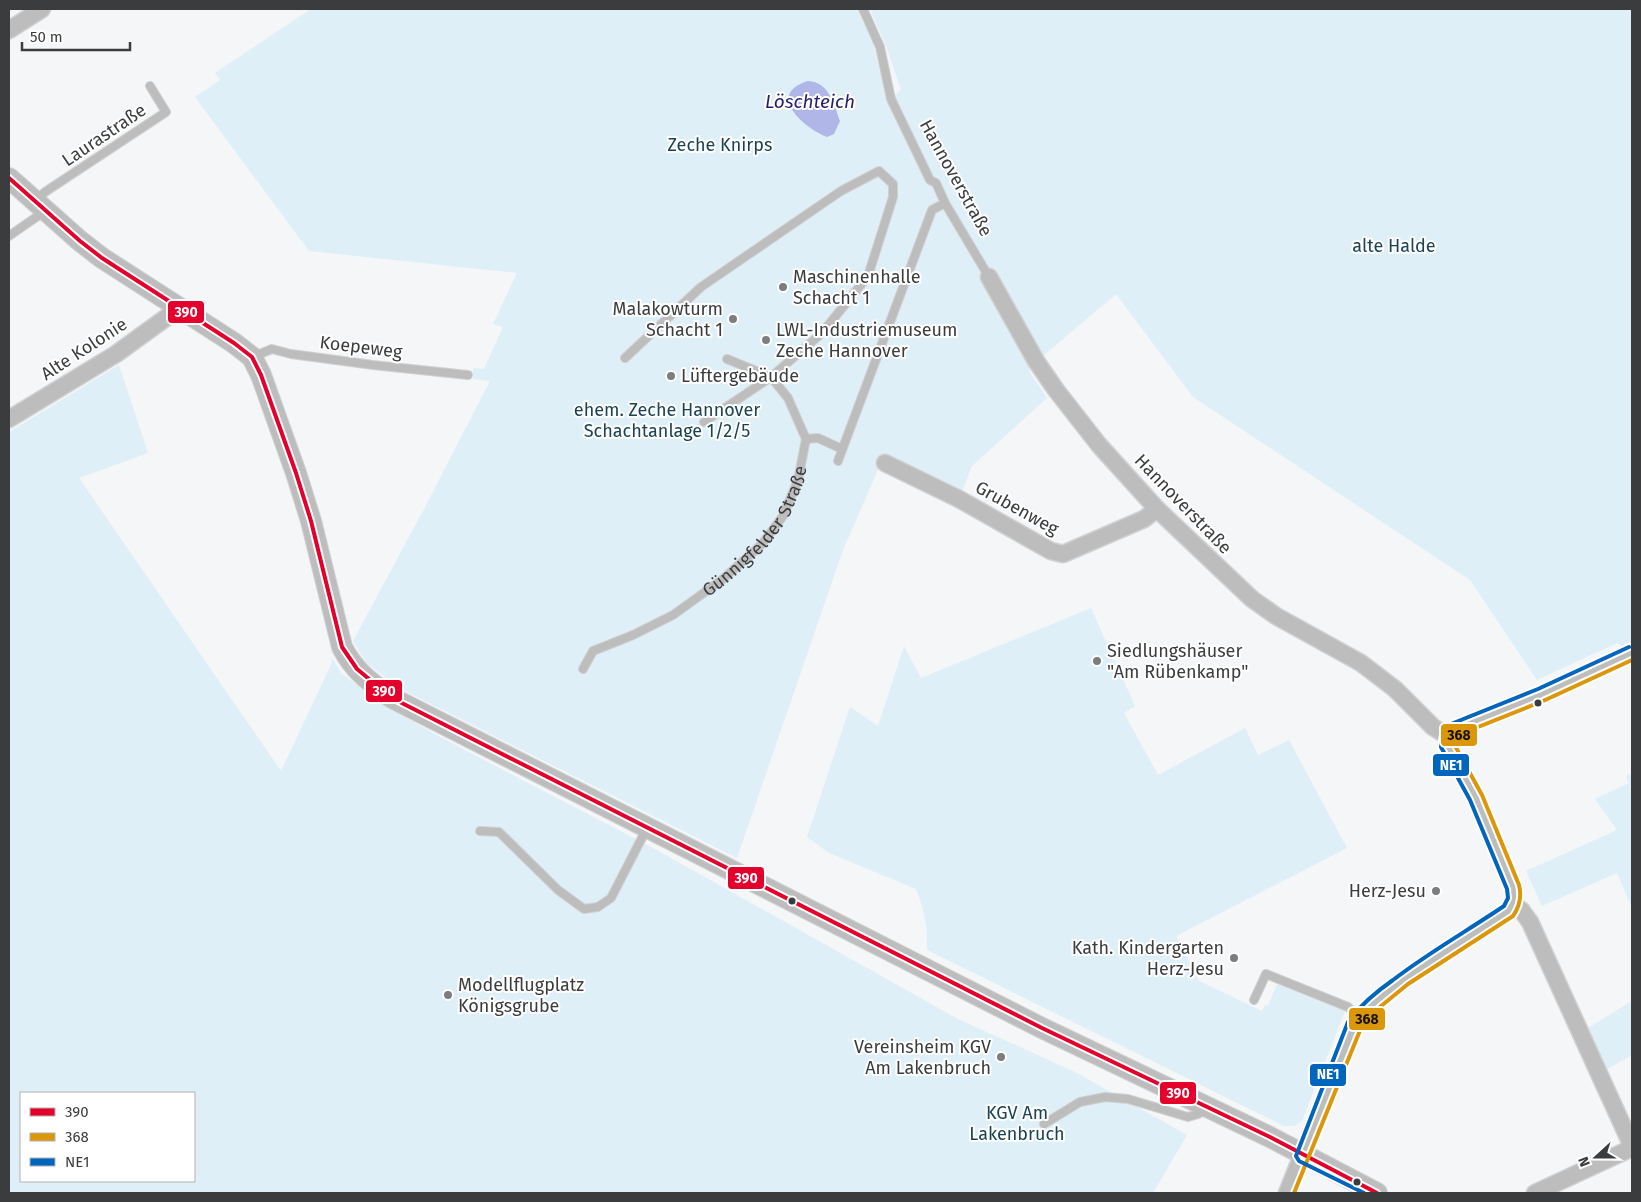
<svg xmlns="http://www.w3.org/2000/svg" width="1641" height="1202" viewBox="0 0 1641 1202" font-family="'Fira Sans',sans-serif">
  <style>
    .green { fill: #dfeff7; fill-rule: evenodd }
    .water { fill: #b1b6e8 }
    .lines { fill: none; stroke-linecap: round; stroke-linejoin: round }
    .service-casing { stroke: #d0d1d2; stroke-width: 10 }
    .minor-casing { stroke: #d0d1d2; stroke-width: 19 }
    .tertiary-casing { stroke: #d0d1d2; stroke-width: 22 }
    .service { stroke: #bdbdbd; stroke-width: 8 }
    .minor { stroke: #bdbdbd; stroke-width: 16 }
    .tertiary { stroke: #bdbdbd; stroke-width: 20 }
    .bus-1-casing { stroke: #fff; stroke-width: 8 }
    .bus-2-casing { stroke: #fff; stroke-width: 8 }
    .bus-3-casing { stroke: #fff; stroke-width: 8 }
    .bus-1 { stroke: #e4002b; stroke-width: 4 }
    .bus-2 { stroke: #db9609; stroke-width: 4 }
    .bus-3 { stroke: #0065bd; stroke-width: 4 }
    .poi-dot { fill: #7c7d7e; stroke: #fff; stroke-width: 2 }
    .bus-dot { fill: #3b3c3d; stroke: #fff; stroke-width: 2 }
    .labels { text-anchor: middle; stroke-width: 4; stroke-linejoin: round; paint-order: stroke }
    .street-label { font-size: 18px; fill: #3b3c3d; stroke: #fff }
    .park-label { font-size: 18px; fill: #194252; stroke: #fff }
    .poi-label { font-size: 18px; fill: #3b3c3d; stroke: #fff; text-anchor: start }
    .water-label { font-size: 19px; font-style: italic; fill: #251d6e; stroke: #fff }
    .line-badge { stroke: #fff; stroke-width: 2 }
    .badge-label { font-size: 14px; text-anchor: middle; font-weight: bold; fill: #fff }
    .pale-badge-label { font-size: 14px; text-anchor: middle; font-weight: bold; fill: #111 }
  </style>
  <rect width="100%" height="100%" fill="#f4f6f8"/>
  <path class="green" d="M311 9H857L873 43 888 102 901 90 888 51 870 9H1632V645L1624 648 1617 643 1537 680 1470 580 1193 397 1116 294 1043 356 1029 371 1047 398 972 466 962 492 913 467 884 456 843 550 737 858 397 687 366 662 353 641 424 509 490 381 473 379V368L484 369 503 327 493 324 517 273 309 251 195 97 220 80 215 73Z
    M119 365 148 453 79 478 281 771 331 665 332 658 341 673 381 703 440 737 655 849 958 1019 1077 1073 1187 1135 1153 1193H9V432ZM21 1093H194V1181H21Z
    M1091 608 1135 706 1124 713 1158 775 1245 728 1258 755 1289 740 1347 848 1176 936 1199 981 1262 1011 1265 1005 1268 1006 1277 984 1345 1011 1302 1121 1294 1126H1284L927 950C928 929 924 908 916 889L829 853 807 837 850 707 878 726 904 646 921 678Z
    M1632 773V908L1617 873 1542 906 1526 871 1617 830 1595 799 1629 783 1626 776Z
    M1632 1001V1055L1607 1069 1588 1028Z"/>
  <path class="water" d="M808 81C829 82 834 104 840 121L834 134 827 137C804 128 765 94 808 81Z"/>
  <g class="lines">
    <g class="service-casing">
      <g id="service">
        <path d="M863 9 880 47 891 99 930 180 936 183 945 203 989 277"/>
        <path d="M36 200 45 192 166 112 150 86"/>
        <path d="M9 236 45 211"/>
        <path d="M252 357 272 349 291 354 373 365 468 375"/>
        <path d="M625 358 701 287 841 191 879 171 893 184V197L868 276 822 333 771 377 704 422"/>
        <path d="M806 439 818 438 842 449"/>
        <path d="M838 461 932 210 945 203"/>
        <path id="s1" d="M583 669 593 651 633 635 673 615 723 579 762 544 783 516 798 480 806 439 788 398 771 377 727 359"/>
        <path d="M480 831 499 832 558 890 584 909 598 907 611 898 647 828"/>
        <path d="M1254 1000 1266 974 1348 1007 1359 1017"/>
        <path d="M1044 1124 1080 1102 1105 1097 1128 1099 1188 1117 1198 1114 1206 1109"/>
      </g>
    </g>
    <g class="minor-casing">
      <path id="minor" d="M9 30 42 9
        M989 277 1036 361 1056 390 1099 445 1157 509 1252 599 1276 616 1361 663 1395 689 1433 727 1449 737
        M9 419 116 354 167 317 178 307
        M885 463 959 499 1051 551 1063 554 1144 519 1157 509
        M1514 904 1522 911 1530 922 1632 1146
        M1287 1193 1354 1025C1363 1010 1377 1001 1390 990 1428 960 1469 937 1509 911 1515 902 1516 896 1513 887L1476 797 1447 745 1449 737 1454 730 1540 695 1632 653
        M1535 1193 1632 1148"/>
    </g>
    <g class="tertiary-casing">
      <path id="tertiary" d="M9 178 80 241 102 258 234 343 252 357 261 375 296 473 311 521 342 647C354 671 370 682 392 698L1042 1028 1270 1137 1377 1193"/>
    </g>
    <use href="#service" class="service"/>
    <use href="#minor" class="minor"/>
    <use href="#tertiary" class="tertiary"/>
    <g class="bus-1-casing">
      <path id="bus-1" d="M9 178 80 241 102 258 234 343 252 357 261 375 296 473 311 521 342 647 357 669 392 698 1042 1028 1270 1137 1377 1193"/>
    </g>
    <g class="bus-2-casing">
      <path id="bus-2" d="M1294 1193 1363 1023 1375 1011 1408 984 1513 916C1520 906 1522 897 1519 885L1482 795 1454 744 1458 735 1543 701 1632 660"/>
    </g>
    <g class="bus-3-casing">
      <path id="bus-3" d="M1364 1193 1299 1161 1296 1156 1348 1022C1360 1005 1376 992 1393 980 1428 953 1467 931 1504 906L1508 898 1507 889 1470 800 1441 747 1443 734 1451 724 1538 689 1629 647"/>
    </g>
    <use href="#bus-1" class="bus-1"/>
    <use href="#bus-2" class="bus-2"/>
    <use href="#bus-3" class="bus-3"/>
  </g>
  <g class="poi-dot">
    <circle cx="783" cy="287" r="5"/>
    <circle cx="733" cy="319" r="5"/>
    <circle cx="766" cy="340" r="5"/>
    <circle cx="671" cy="376" r="5"/>
    <circle cx="1097" cy="661" r="5"/>
    <circle cx="1436" cy="891" r="5"/>
    <circle cx="1234" cy="958" r="5"/>
    <circle cx="448" cy="995" r="5"/>
    <circle cx="1001" cy="1057" r="5"/>
  </g>
  <g class="bus-dot">
    <circle cx="1538" cy="703" r="4.5"/>
    <circle cx="792" cy="901" r="4.5"/>
    <circle cx="1357" cy="1182" r="4.5"/>
  </g>
  <g class="labels">
    <g class="street-label">
      <text transform="translate(104 135) rotate(-34)" y="6">Laurastraße</text>
      <text transform="translate(956 178) rotate(61)" y="6">Hannoverstraße</text>
      <text transform="translate(361 347) rotate(7)" y="6">Koepeweg</text>
      <text transform="translate(84 349) rotate(-33)" y="6">Alte Kolonie</text>
      <text transform="translate(1183 504) rotate(46)" y="6">Hannoverstraße</text>
      <text transform="translate(1017 508) rotate(29)" y="6">Grubenweg</text>
      <text dy="6" stroke="none"><textPath href="#s1" startOffset="229">Günnigfelder Straße</textPath></text>
    </g>
    <g class="park-label">
      <text x="720" y="151">Zeche Knirps</text>
      <text x="1394" y="252">alte Halde</text>
      <text x="667" y="416">ehem. Zeche Hannover<tspan x="667" dy="21">Schachtanlage 1/2/5</tspan></text>
      <text x="1017" y="1119">KGV Am<tspan x="1017" dy="21">Lakenbruch</tspan></text>
    </g>
    <g class="poi-label">
      <text x="793" y="283">Maschinenhalle<tspan x="793" dy="21">Schacht 1</tspan></text>
      <text x="723" y="315" text-anchor="end">Malakowturm<tspan x="723" dy="21">Schacht 1</tspan></text>
      <text x="776" y="336">LWL-Industriemuseum<tspan x="776" dy="21">Zeche Hannover</tspan></text>
      <text x="681" y="382">Lüftergebäude</text>
      <text x="1107" y="657">Siedlungshäuser<tspan x="1107" dy="21">"Am Rübenkamp"</tspan></text>
      <text x="1426" y="897" text-anchor="end">Herz-Jesu</text>
      <text x="1224" y="954" text-anchor="end">Kath. Kindergarten<tspan x="1224" dy="21">Herz-Jesu</tspan></text>
      <text x="458" y="991">Modellflugplatz<tspan x="458" dy="21">Königsgrube</tspan></text>
      <text x="991" y="1053" text-anchor="end">Vereinsheim KGV<tspan x="991" dy="21">Am Lakenbruch</tspan></text>
    </g>
    <g class="water-label">
      <text x="810" y="108">Löschteich</text>
    </g>
  </g>
  <g class="line-badge">
    <rect x="167" y="300" width="38" height="24" rx="5" fill="#e4002b"/>
    <rect x="365" y="679" width="38" height="24" rx="5" fill="#e4002b"/>
    <rect x="1440" y="723" width="38" height="24" rx="5" fill="#db9609"/>
    <rect x="1432" y="753" width="38" height="24" rx="5" fill="#0065bd"/>
    <rect x="727" y="866" width="38" height="24" rx="5" fill="#e4002b"/>
    <rect x="1348" y="1007" width="38" height="24" rx="5" fill="#db9609"/>
    <rect x="1309" y="1063" width="38" height="24" rx="5" fill="#0065bd"/>
    <rect x="1159" y="1081" width="38" height="24" rx="5" fill="#e4002b"/>
  </g>
  <g class="badge-label">
    <text x="186" y="317">390</text>
    <text x="384" y="696">390</text>
    <text x="1451" y="770">NE1</text>
    <text x="746" y="883">390</text>
    <text x="1328" y="1079">NE1</text>
    <text x="1178" y="1098">390</text>
  </g>
  <g class="pale-badge-label">
    <text x="1459" y="740">368</text>
    <text x="1367" y="1024">368</text>
  </g>
  <rect width="1641" height="1202" fill="none" stroke="#3b3c3d" stroke-width="20"/>
  <rect x="20" y="1092" width="175" height="90" fill="#ffffff" stroke="#b1b1b1"/>
  <rect x="30" y="1108" width="25" height="8" fill="#e4002b" stroke="#b1b1b1"/>
  <text x="65" y="1117" font-size="15" fill="#3b3c3d">390</text>
  <rect x="30" y="1133" width="25" height="8" fill="#db9609" stroke="#b1b1b1"/>
  <text x="65" y="1142" font-size="15" fill="#3b3c3d">368</text>
  <rect x="30" y="1158" width="25" height="8" fill="#0065bd" stroke="#b1b1b1"/>
  <text x="65" y="1167" font-size="15" fill="#3b3c3d">NE1</text>
  <g transform="translate(1596 1157) rotate(249)" stroke="#ffffff" stroke-width="4" paint-order="stroke">
  <path d="M0-4L9 19L0 12L-9 19Z" fill="#3b3c3d"/>
  <text y="-8" font-size="14" font-weight="bold" text-anchor="middle" fill="#3b3c3d">N</text>
  </g>
  <path d="M22 42v8h108v-8" fill="none" stroke="#3b3c3d" stroke-width="2.5"/>
  <text x="30" y="42" font-size="15" fill="#3b3c3d" stroke="#ffffff" stroke-width="4" paint-order="stroke">50 m</text>
</svg>
